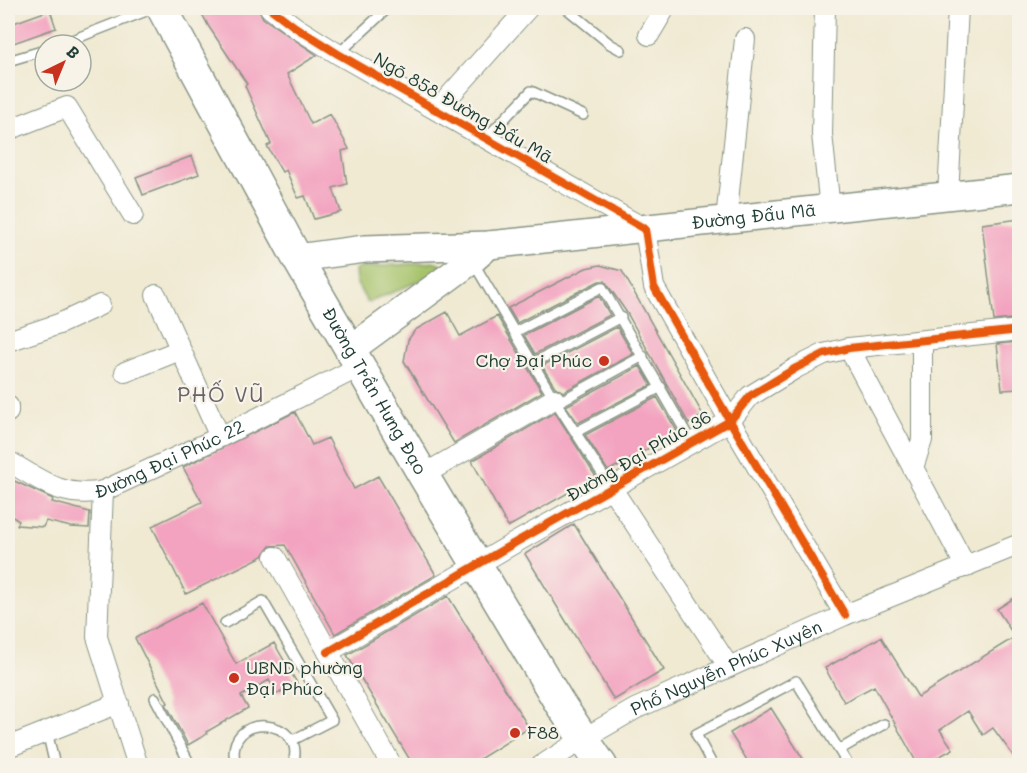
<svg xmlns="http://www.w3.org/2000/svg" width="1027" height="773" viewBox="0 0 1027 773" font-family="Mali,sans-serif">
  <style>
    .green { fill: #a6c36a; stroke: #62804f; stroke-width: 1.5 }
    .building { fill: #f3a3c0 }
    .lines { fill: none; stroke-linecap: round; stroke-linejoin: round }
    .lane-casing { stroke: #889484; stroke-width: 12 }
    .street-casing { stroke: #889484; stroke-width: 22 }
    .secondary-casing { stroke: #889484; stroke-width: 30 }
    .primary-casing { stroke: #889484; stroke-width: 33 }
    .lane { stroke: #fff; stroke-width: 9 }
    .street { stroke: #fff; stroke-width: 20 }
    .secondary { stroke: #fff; stroke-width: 27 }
    .primary { stroke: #fff; stroke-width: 30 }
    .cycleway-casing { stroke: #f7f3e8; stroke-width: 11 }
    .cycleway { stroke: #e8590c; stroke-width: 8 }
    .poi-dot { fill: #c8321e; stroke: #f7f3e8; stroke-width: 2 }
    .labels { text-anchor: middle; stroke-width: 4.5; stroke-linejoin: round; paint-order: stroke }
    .street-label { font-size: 18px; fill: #1f3d34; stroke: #f7f3e8 }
    .poi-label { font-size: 18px; fill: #1f3d34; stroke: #f7f3e8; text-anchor: start }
    .quarter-label { font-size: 21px; letter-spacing: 1.5px; fill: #696165; stroke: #f7f3e8 }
  </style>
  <rect width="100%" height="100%" fill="#f7f3e8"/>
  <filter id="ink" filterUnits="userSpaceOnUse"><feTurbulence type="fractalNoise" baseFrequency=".0167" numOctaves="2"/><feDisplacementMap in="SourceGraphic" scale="12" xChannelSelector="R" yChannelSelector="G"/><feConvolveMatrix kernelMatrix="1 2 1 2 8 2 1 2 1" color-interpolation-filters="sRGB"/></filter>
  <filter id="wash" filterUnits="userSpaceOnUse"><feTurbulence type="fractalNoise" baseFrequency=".008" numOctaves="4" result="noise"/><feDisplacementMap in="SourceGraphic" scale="24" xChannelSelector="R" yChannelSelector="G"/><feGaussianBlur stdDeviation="1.35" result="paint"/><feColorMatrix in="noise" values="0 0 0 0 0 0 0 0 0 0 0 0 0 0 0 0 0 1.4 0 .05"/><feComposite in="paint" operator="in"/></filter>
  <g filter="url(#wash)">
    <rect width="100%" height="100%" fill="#f0ead3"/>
    <path class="green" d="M435 262 442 266 440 272 370 302H367L356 282 355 270 358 268Z"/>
    <g id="blocks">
      <path class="building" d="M199 8H258L263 18 317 55 287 74 311 124 330 114 349 149 342 151 347 184 333 188 341 212 314 219 305 196 298 198 286 170 282 172 267 146 271 144 245 86 247 84 209 27Z
        M50 10 56 28 8 45V25Z
        M192 156 199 174 143 195 136 177Z
        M1020 219V318L994 321 982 224Z
        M600 265 622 271 703 415 689 424 627 313 605 281H599L517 323 508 308 586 268Z
        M599 296 610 315 535 354 524 335Z
        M447 312 460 336 497 316 542 392 454 443 404 361 408 340 415 330Z
        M617 327 633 354 563 392 555 387 542 366Z
        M1020 342V389L1002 390 997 344Z
        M640 366 651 385 578 423 566 406Z
        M657 397 677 431 618 467 617 466 608 471 585 435Z
        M295 412 312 445 328 438 354 489 378 476 436 575 335 634 285 545 270 546 263 556 186 594 152 526 202 502 183 467Z
        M555 412 596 477 508 527 472 461Z
        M8 478 53 499 52 502 90 512 89 528 71 527 46 521 43 527 17 525 19 521 8 514Z
        M574 524 664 670 614 700 525 554Z
        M1020 594V765L993 728 983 735 968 711 940 730 953 749 924 765H918L874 686 844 702 825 668 881 637 918 697 1015 637 997 609Z
        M448 596 529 728 470 765H413L347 655Z
        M202 603 236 664 274 643 297 683 277 694 269 680 241 696 248 708 206 732 207 734 188 745 166 704 168 703 135 638Z
        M771 708 807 765H750L730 733Z"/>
    </g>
  </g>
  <g filter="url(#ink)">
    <use href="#blocks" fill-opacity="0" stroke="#889484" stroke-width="1.5"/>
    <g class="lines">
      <g class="lane-casing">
        <path id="lane" d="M566 8 610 44 621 50
          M59 45 154 8
          M338 54 388 8
          M8 61 45 50
          M486 138 531 91 583 115
          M473 262 554 399 612 489
          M515 332 602 287 692 443
          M533 363 621 317
          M557 403 643 356
          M576 432 661 387
          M225 623 263 601 332 720 291 741
          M155 698 191 766
          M47 731 55 766
          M839 750 884 724
          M236 766C220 708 312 717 292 766
          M713 766 696 734 796 681 849 766"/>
      </g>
      <g class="street-casing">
        <g id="street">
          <path d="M270 8 295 27 338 54 645 229 654 287 730 421 845 615"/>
          <path d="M825 8 822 134 830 209"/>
          <path d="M649 35 665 8"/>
          <path d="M437 110 528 8"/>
          <path d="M8 130 67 107 133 215"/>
          <path d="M948 196 958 8"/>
          <path d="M726 220 745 39"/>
          <path d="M156 295 220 437"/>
          <path d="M8 341 59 324 100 305"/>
          <path d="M849 348 966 567"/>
          <path d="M125 372 180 350"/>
          <path d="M8 406V412"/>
          <path id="s1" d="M8 461C41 480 62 499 103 491L220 437 361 366"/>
          <path d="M913 468 922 440V341"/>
          <path d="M423 475 554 399"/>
          <path d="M612 489 729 667"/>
          <path d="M103 491 97 637 138 766"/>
          <path d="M275 557 392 766"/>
          <path d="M328 652 511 545 730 421 750 396 796 368 824 354 849 348 1020 330"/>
          <path d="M8 747 119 703"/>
          <path id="s2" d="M541 766 583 739 635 709 845 615 1020 544"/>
        </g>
      </g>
      <g class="secondary-casing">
        <g id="secondary">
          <path id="s3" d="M297 258 365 249 489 245 1020 188"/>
          <path d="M351 349 472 260 489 245"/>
        </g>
      </g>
      <g class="primary-casing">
        <g id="primary">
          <path id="s4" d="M162 8 297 258 423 475 560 704 602 766"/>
        </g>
      </g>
      <use href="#lane" class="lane"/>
      <use href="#street" class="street"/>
      <use href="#secondary" class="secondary"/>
      <use href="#primary" class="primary"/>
      <g class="cycleway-casing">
        <path id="cycleway" d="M270 8 295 27 338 54 645 229 654 287 730 421 845 615
          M328 652 511 545 730 421 750 396 796 368 824 354 849 348 1020 330"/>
      </g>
      <use href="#cycleway" class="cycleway"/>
    </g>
  </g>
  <g class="poi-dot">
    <circle cx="604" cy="361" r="6"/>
    <circle cx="234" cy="678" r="6"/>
    <circle cx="515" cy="733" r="6"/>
  </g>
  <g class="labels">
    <g class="street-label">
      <text transform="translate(463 108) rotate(30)" y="6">Ngõ 858 Đường Đấu Mã</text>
      <text dy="6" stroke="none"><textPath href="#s3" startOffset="459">Đường Đấu Mã</textPath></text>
      <text dy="6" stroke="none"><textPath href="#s4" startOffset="438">Đường Trần Hưng Đạo</textPath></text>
      <text transform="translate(639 456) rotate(-30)" y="6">Đường Đại Phúc 36</text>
      <text dy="6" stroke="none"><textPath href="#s1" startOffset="176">Đường Đại Phúc 22</textPath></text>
      <text dy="6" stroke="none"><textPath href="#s2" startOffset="210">Phố Nguyễn Phúc Xuyên</textPath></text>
    </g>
    <g class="poi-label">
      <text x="592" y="367" text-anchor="end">Chợ Đại Phúc</text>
      <text x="246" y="674">UBND phường<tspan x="246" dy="21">Đại Phúc</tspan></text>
      <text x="527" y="739">F88</text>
    </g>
    <g class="quarter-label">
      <text x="221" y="402">PHỐ VŨ</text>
    </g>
  </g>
  <rect width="1027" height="773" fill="none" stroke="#f7f3e8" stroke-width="30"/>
  <g transform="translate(63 63) rotate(43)"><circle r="28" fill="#f7f3e8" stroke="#a1aaa0" stroke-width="1.5"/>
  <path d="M0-4.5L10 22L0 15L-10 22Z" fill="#c8321e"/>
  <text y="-9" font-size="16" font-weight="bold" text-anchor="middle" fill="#1f3d34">B</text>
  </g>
</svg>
